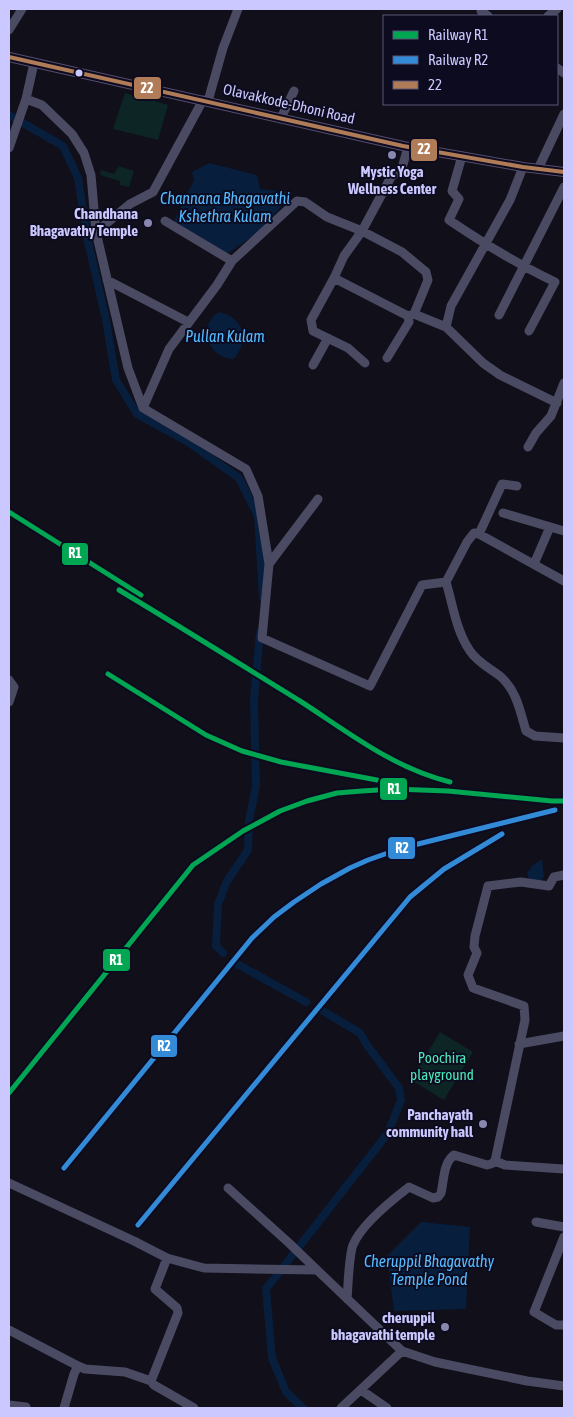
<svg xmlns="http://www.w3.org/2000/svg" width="573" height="1417" viewBox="0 0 573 1417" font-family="'Asap Condensed',sans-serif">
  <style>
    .green { fill: #0d2525 }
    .water { fill: #081e3d }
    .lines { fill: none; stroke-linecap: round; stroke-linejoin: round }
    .canal { stroke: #081e3d; stroke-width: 8 }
    .minor { stroke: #4a4a63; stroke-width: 9 }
    .major { stroke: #574c6d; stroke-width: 10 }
    .bus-1-casing { stroke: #0d0b1f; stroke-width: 8 }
    .bus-1 { stroke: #b07c57; stroke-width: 4 }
    .rail-1-casing { stroke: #0d0b1f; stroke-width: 9 }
    .rail-2-casing { stroke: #0d0b1f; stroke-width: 9 }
    .rail-1 { stroke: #00a651; stroke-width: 5 }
    .rail-2 { stroke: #338bd7; stroke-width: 5 }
    .bus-dot { fill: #cbc8ff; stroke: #0d0b1f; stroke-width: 2 }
    .poi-dot { fill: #8a87af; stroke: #0d0b1f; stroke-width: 2 }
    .labels { text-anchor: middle; stroke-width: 4; stroke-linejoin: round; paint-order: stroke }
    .street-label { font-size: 15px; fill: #cbc8ff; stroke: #0d0b1f }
    .poi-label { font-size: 15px; font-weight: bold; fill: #cbc8ff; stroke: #0d0b1f; text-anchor: end }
    .park-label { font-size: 15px; fill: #4ce7b8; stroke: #0d0b1f }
    .water-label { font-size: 16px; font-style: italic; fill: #56baff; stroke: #0d0b1f }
    .line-badge { stroke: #0d0b1f; stroke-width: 2 }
    .badge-label { font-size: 14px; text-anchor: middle; font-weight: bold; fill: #fff }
  </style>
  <rect width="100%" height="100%" fill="#100f1a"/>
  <path class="green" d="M125 93 168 105 158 140 113 129Z
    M119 166 134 171 129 187 120 185V181L100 175 101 170 114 174Z
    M440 1032 473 1052 444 1100 411 1080Z"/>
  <path class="water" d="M209 163 257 175 260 189 293 193 259 232 227 254 174 221 194 180 192 172Z
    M219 312C244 318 250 339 234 359 209 360 196 325 219 312Z
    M542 859 544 876 541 881 529 880 527 873 532 866Z
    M421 1222 470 1227 466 1309 394 1311 387 1256Z"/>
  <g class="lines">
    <path class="canal" d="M9 115 63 146 78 178 87 237 106 320 116 380 137 414 188 442 239 478 258 516 263 598
      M223 953 216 946 218 904 227 881 248 850 249 820 256 786 254 700 260 632
      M237 964 306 1002
      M303 1408 286 1392 272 1358 266 1289 388 1133 401 1100 399 1088 367 1045 360 1033 323 1011"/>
    <path class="minor" d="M483 9 481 11 488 16
      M548 16 557 9
      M9 30 22 9
      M557 68 564 73
      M26 99 42 105 72 134 84 153 91 175 96 232 128 368 143 408 246 469 258 496 269 564 262 638 370 686 422 585 446 582
      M208 101 223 48 238 9
      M281 118 294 91
      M9 148 26 99 34 63
      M462 156 452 191 459 199 449 220C483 243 517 264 555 282L529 331
      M538 169 564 114
      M165 221 232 261
      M96 232 130 204 153 192 203 100
      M334 278 311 320 313 331 348 348 365 363
      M107 280 188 322
      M414 314 446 327 483 363 500 375 557 403
      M499 315 564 187
      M446 327 451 306 510 200 523 167
      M387 358 409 322 408 316
      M313 365 328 338
      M143 408 169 349 217 285 232 261 297 201 305 202 327 217 362 231 402 252 426 272 428 280 414 314 408 316 334 278 344 256 362 231 391 177 402 168 408 147
      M528 447 536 433 551 416 564 383
      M503 513 564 531
      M479 534 502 484 517 486
      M269 564 318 499
      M534 564 550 527
      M564 581 479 534 474 533 467 542 446 582C453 605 456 631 470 651 478 663 490 668 500 676 517 691 520 711 526 731L535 736 564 738
      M9 680 14 687 9 702
      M519 1044 564 1036
      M495 1161 525 1020 524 1006 473 988 468 975 477 953 474 947 475 936 488 886 521 882 549 886 554 877 564 875
      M9 1183 134 1241 167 1258 204 1268 317 1270 402 1351 435 1362 527 1381 564 1386
      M228 1188 289 1243 317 1270
      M536 1222 564 1227
      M564 1237 534 1312 556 1325H564
      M347 1299C348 1287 349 1254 353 1245 361 1225 392 1200 409 1187L433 1198 438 1197 441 1193C444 1181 443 1163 454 1155L487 1165 491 1164 495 1161 505 1165 564 1169
      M9 1330 78 1366 85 1369 125 1372 151 1381 154 1385 194 1408
      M151 1381 178 1313 177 1308 155 1289 167 1258
      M361 1390 387 1408
      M9 1405 26 1407
      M64 1408 74 1374 78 1366
      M341 1408 402 1351"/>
    <path class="major" d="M9 57 403 146 523 167 564 172"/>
    <g class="bus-1-casing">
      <path id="bus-1" d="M9 57 403 146 523 167 564 172"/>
    </g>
    <use href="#bus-1" class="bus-1"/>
    <g class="rail-1-casing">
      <path id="rail-1" d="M9 512 141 595
        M119 590C179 626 240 664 300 701 348 732 393 768 450 782
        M108 674 206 735 242 751 281 762 377 780
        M9 1093 193 865 243 831 280 811 307 801 337 793 362 791 393 789 448 791 552 801H564"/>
    </g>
    <g class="rail-2-casing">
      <path id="rail-2" d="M64 1168 252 938 274 917 294 902 321 884 350 868 368 860 402 848 555 810
        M138 1225 410 897 444 869 502 834"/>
    </g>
    <use href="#rail-1" class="rail-1"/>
    <use href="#rail-2" class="rail-2"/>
  </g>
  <circle class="bus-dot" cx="79" cy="73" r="4.5"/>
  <g class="poi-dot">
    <circle cx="392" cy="155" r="5"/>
    <circle cx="148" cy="223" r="5"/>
    <circle cx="483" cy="1124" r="5"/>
    <circle cx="445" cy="1327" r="5"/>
  </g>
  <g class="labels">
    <g class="street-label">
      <text transform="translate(289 104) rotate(13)" y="5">Olavakkode-Dhoni Road</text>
    </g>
    <g class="poi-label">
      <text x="392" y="177" text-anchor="middle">Mystic Yoga<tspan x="392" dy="17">Wellness Center</tspan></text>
      <text x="138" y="219">Chandhana<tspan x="138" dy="17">Bhagavathy Temple</tspan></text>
      <text x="473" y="1120">Panchayath<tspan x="473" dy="17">community hall</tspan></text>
      <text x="435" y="1323">cheruppil<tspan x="435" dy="17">bhagavathi temple</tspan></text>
    </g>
    <g class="park-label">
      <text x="442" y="1063">Poochira<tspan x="442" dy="17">playground</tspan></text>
    </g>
    <g class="water-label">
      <text x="225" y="204">Channana Bhagavathi<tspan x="225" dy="18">Kshethra Kulam</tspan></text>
      <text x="225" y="342">Pullan Kulam</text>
      <text x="429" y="1267">Cheruppil Bhagavathy<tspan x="429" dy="18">Temple Pond</tspan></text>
    </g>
  </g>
  <g class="line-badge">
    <rect x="133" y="76" width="29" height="24" rx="5" fill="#b07c57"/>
    <rect x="410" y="138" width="28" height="24" rx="5" fill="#b07c57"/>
    <rect x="61" y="542" width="28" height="24" rx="5" fill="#00a651"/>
    <rect x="379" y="777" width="29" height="24" rx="5" fill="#00a651"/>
    <rect x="387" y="836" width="29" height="24" rx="5" fill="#338bd7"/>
    <rect x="102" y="948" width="29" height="24" rx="5" fill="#00a651"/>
    <rect x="150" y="1034" width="28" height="24" rx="5" fill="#338bd7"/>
  </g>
  <g class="badge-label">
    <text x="147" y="93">22</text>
    <text x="424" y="154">22</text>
    <text x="75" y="558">R1</text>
    <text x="394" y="794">R1</text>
    <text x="402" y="853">R2</text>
    <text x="116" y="965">R1</text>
    <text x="164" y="1051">R2</text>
  </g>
  <rect width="573" height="1417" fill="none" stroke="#cbc8ff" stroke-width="20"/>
  <rect x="383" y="15" width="175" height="90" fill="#0d0b1f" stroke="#595779"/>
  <rect x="393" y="31" width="25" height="8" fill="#00a651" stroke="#595779"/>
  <text x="428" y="40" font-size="15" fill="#cbc8ff">Railway R1</text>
  <rect x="393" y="56" width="25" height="8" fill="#338bd7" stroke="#595779"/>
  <text x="428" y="65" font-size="15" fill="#cbc8ff">Railway R2</text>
  <rect x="393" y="81" width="25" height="8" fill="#b07c57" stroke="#595779"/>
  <text x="428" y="90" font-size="15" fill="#cbc8ff">22</text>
</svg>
